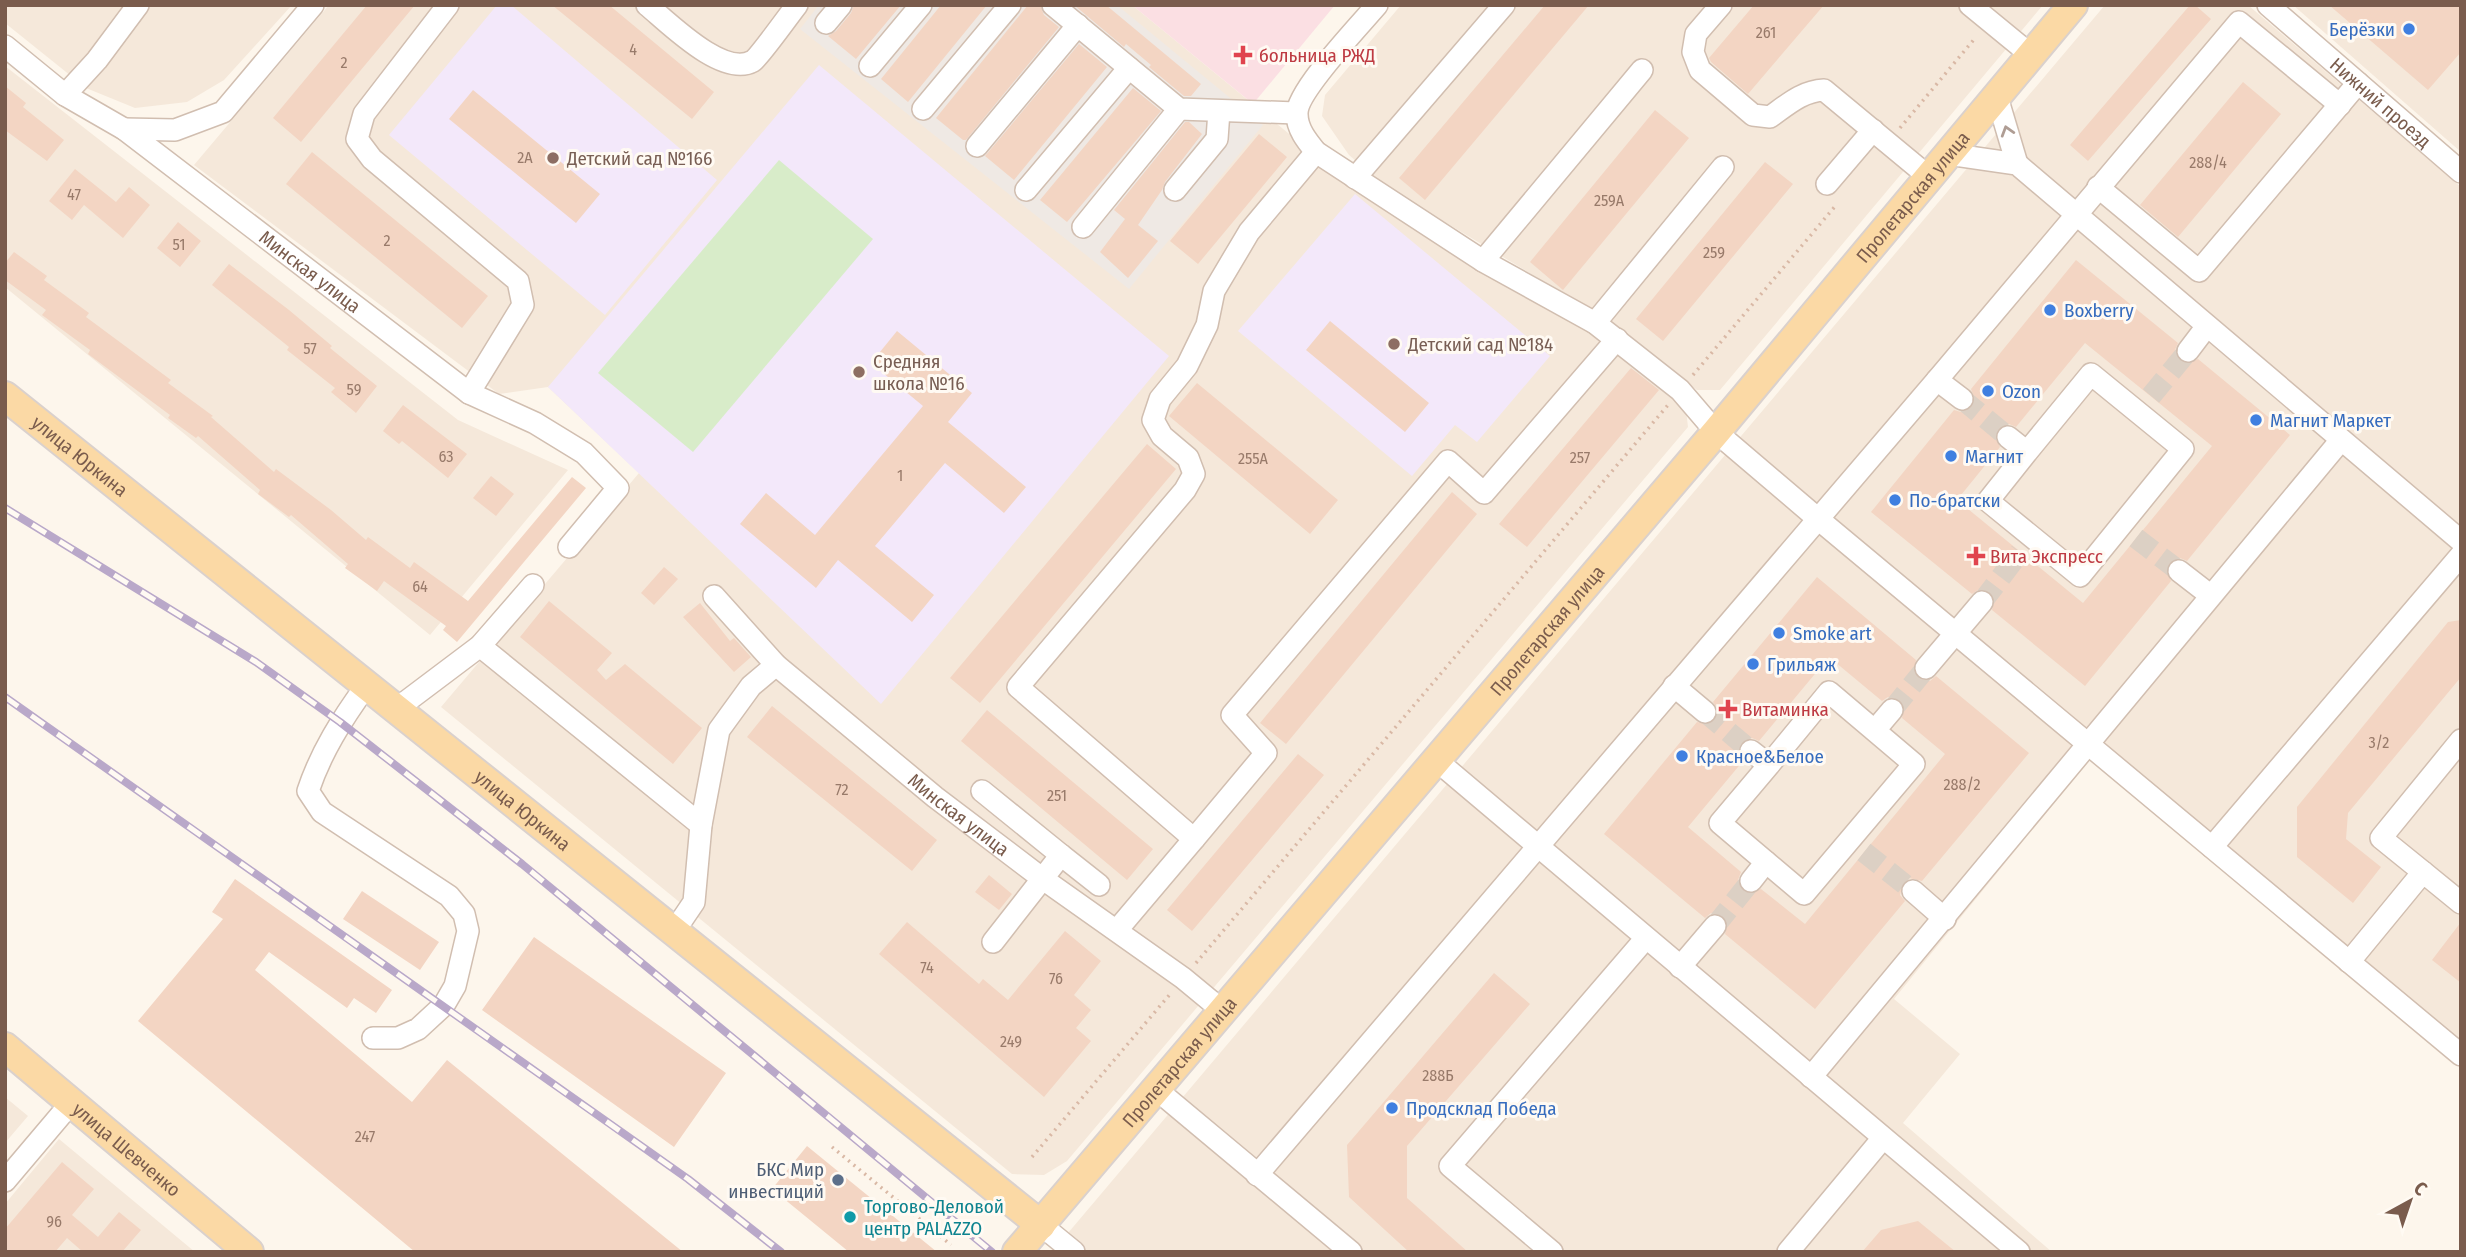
<svg xmlns="http://www.w3.org/2000/svg" width="2466" height="1257" viewBox="0 0 2466 1257" font-family="'Fira Sans Condensed',sans-serif">
  <style>
    .residential { fill: #f5e8da }
    .industrial { fill: #efe9e4 }
    .education { fill: #f3e8fa }
    .medical { fill: #fbdfe3 }
    .green { fill: #d8ecc9 }
    .building { fill: #f3d5c3; fill-rule: evenodd }
    .lines { fill: none; stroke-linecap: round; stroke-linejoin: round }
    .minor-tunnel { stroke: #dcd0c4; stroke-width: 21; stroke-dasharray: 21 10; stroke-linecap: butt }
    .minor-casing { stroke: #d1beb0; stroke-width: 24 }
    .major-casing { stroke: #dad1cd; stroke-width: 32 }
    .path { stroke: #d9b8a5; stroke-width: 3.5; stroke-dasharray: 2 5; stroke-linecap: butt }
    .minor { stroke: #fff; stroke-width: 21 }
    .major { stroke: #fbd9a5; stroke-width: 28 }
    .rail-casing { stroke: #b9a8c9; stroke-width: 8 }
    .rail { stroke: #fffaf3; stroke-width: 5; stroke-dasharray: 16; stroke-linecap: butt }
    .oneway { stroke: #af9d94 }
    .shop-dot { fill: #3f7fe0; stroke: #fffaf3; stroke-width: 2.5 }
    .health-dot { fill: #e0444e; stroke: #fffaf3; stroke-width: 2.5 }
    .education-dot { fill: #8d6e63; stroke: #fffaf3; stroke-width: 2.5 }
    .service-dot { fill: #5c6f8a; stroke: #fffaf3; stroke-width: 2.5 }
    .culture-dot { fill: #0f9aa8; stroke: #fffaf3; stroke-width: 2.5 }
    .labels { text-anchor: middle; stroke-width: 6; stroke-linejoin: round; paint-order: stroke }
    .number-label { font-size: 16px; fill: #987a6a }
    .shop-label { font-size: 19px; fill: #366cbe; stroke: #fffaf3; text-anchor: start }
    .health-label { font-size: 19px; fill: #be3a42; stroke: #fffaf3; text-anchor: start }
    .street-label { font-size: 19px; fill: #7a5c4d; stroke: #fffaf3 }
    .education-label { font-size: 19px; fill: #785e54; stroke: #fffaf3; text-anchor: start }
    .service-label { font-size: 19px; fill: #4e5e75; stroke: #fffaf3; text-anchor: end }
    .culture-label { font-size: 19px; fill: #0d838f; stroke: #fffaf3; text-anchor: start }
  </style>
  <rect width="100%" height="100%" fill="#fdf6ec"/>
  <path class="residential" d="M5 5H292L224 80 187 102 135 108 86 88 5 23Z
    M329 5H1132L1354 187 1587 325 1685 402 1688 427 1067 1161 1044 1175 1012 1174 441 707 639 473 548 387 499 394 194 165Z
    M1401 5H2043L1720 390H1697L1616 325 1385 186 1349 155 1322 116 1325 95Z
    M2105 5H2248L2461 187V1064L2091 758 1894 999 1960 1054 1903 1123 2052 1252H1052Z
    M2293 5H2461V152Z
    M5 66 458 420 568 470 430 635 5 287Z
    M5 1097 28 1116 5 1143Z
    M59 1139 195 1252H5V1204Z"/>
  <path class="industrial" d="M819 5H1117L1263 125 1129 289 800 29Z"/>
  <path class="education" d="M497 5H511L717 180 605 315 389 135Z
    M819 65 1169 356 881 704 548 387Z
    M1355 194 1550 356 1477 442 1455 425 1412 476 1238 331Z"/>
  <path class="medical" d="M1132 5H1335L1253 104Z"/>
  <path class="green" d="M779 160 873 239 693 452 598 373Z"/>
  <path class="building" d="M367 5H415L301 142 273 118Z
    M552 5H609L714 92 692 119Z
    M854 5H901L856 59 828 36 836 31 851 13Z
    M941 5H987L908 102 881 79Z
    M1028 5H1040L1044 15 1059 27 966 140H963L936 118Z
    M1074 5H1106L1201 84 1191 96H1184L1149 67 1151 65 1126 44 1124 47Z
    M1545 5H1589L1425 200 1399 178Z
    M1754 5H1824L1748 94 1711 62 1709 58Z
    M2190 5H2195L2211 19 2088 161 2070 145Z
    M2329 5H2461V52L2428 90Z
    M1079 44 1107 67 1014 180 985 156Z
    M2243 82 2281 114 2178 237 2140 205Z
    M5 86 26 103 23 107 64 140 47 161 5 130Z
    M1133 88 1161 111 1067 222 1040 200Z
    M473 90 600 194 576 223 449 119Z
    M1655 110 1689 138 1563 290 1530 262Z
    M1185 122H1189L1202 134 1165 182 1162 190 1138 225 1158 241 1128 278 1100 252 1125 219 1114 210Z
    M1259 134 1287 157 1198 264 1170 241Z
    M312 152 488 296 462 328 286 184Z
    M1765 162 1793 184 1663 341 1636 319Z
    M75 169 116 202 129 187 150 205 123 238 84 205 72 220 49 201Z
    M178 222 201 241 180 267 157 248Z
    M14 252 47 276 44 280 89 313 86 317 171 380 168 383 213 416 211 417 274 472 276 469 331 510 366 540 368 537 410 568 414 562 468 601 572 477 586 488 457 642 443 630 446 626 384 581 377 591 345 568 348 564 291 515 289 517 258 494 260 490 198 436 196 438 168 418 170 415 88 354 90 350 42 315 46 310 5 280V263Z
    M2076 260 2178 343 2175 350 2180 361 2187 364 2198 359 2290 435 2187 561 2180 558 2169 562 2166 570 2171 581 2085 686 1992 610 1995 598 1990 592 1978 590 1972 594 1871 512 1954 410 1961 412 1972 407 1975 400 1971 389ZM2085 343 2212 446 2083 603 1957 500 2000 447 1995 436 1998 428 2009 424 2016 427Z
    M229 264 289 310 332 346 330 348 377 386 356 413 331 392 335 388 287 350 289 347 212 285Z
    M1330 321 1429 403 1405 432 1306 350Z
    M897 331 972 393 948 422 1026 487 1004 513 945 463 875 546 934 595 912 622 838 560 816 588 740 524 766 493 815 535 923 406 871 363Z
    M1631 368 1659 390 1527 547 1499 524Z
    M1197 383 1338 500 1310 534 1169 416Z
    M403 405 467 454 448 478 402 441 399 444 383 431Z
    M1147 444 1176 469 980 703 950 678Z
    M491 476 514 494 496 516 473 498Z
    M1452 492 1477 514 1286 744 1260 723Z
    M664 567 678 579 654 605 641 593Z
    M1817 577 1916 660 1914 672 1918 678 1930 681 1936 676 2029 753 1922 881 1909 878 1903 883 1900 895 1905 901 1815 1009 1725 934 1728 922 1723 916 1711 913 1705 918 1604 834 1697 722 1709 724 1715 720 1717 708 1713 702ZM1829 657 1882 701 1888 697 1900 700 1905 706 1902 718 1945 754 1805 924 1761 889 1750 894 1742 891 1738 880 1741 872 1688 827 1743 761 1738 750 1741 742 1752 738 1759 741Z
    M549 601 612 653 597 670 606 680 625 664 702 728 673 764 520 637Z
    M700 603 730 641 734 638 751 657 734 672 683 617Z
    M2461 620V677L2348 813 2346 839 2381 867 2353 903 2297 857V807L2448 622Z
    M772 706 937 840 912 871 747 737Z
    M987 710 1153 849 1127 880 961 741Z
    M1298 754 1324 775 1192 931 1167 910Z
    M989 875 1012 894 999 910 975 892Z
    M235 879 392 990 376 1013 354 998 347 1008 269 952 255 970 412 1102 447 1060 683 1252H415L138 1021 223 919 212 912Z
    M362 891 439 942 420 970 343 919Z
    M907 922 979 984 983 979 1008 1000 1065 931 1101 961 1074 995 1091 1010 1076 1028 1091 1041 1044 1097 879 954Z
    M2461 922V983L2432 960Z
    M534 937 726 1073 674 1147 482 1010Z
    M1494 973 1530 1004 1407 1146V1198L1468 1252H1409L1349 1197 1347 1145Z
    M807 1146 937 1252H849L772 1189Z
    M62 1162 94 1189 72 1215 98 1237 119 1212 141 1230 122 1252H83L67 1238 55 1252H5V1229Z
    M1918 1221 1956 1252H1862L1881 1230Z"/>
  <g class="lines">
    <path class="minor-tunnel" d="M2151 396 2188 351
      M1962 399 2008 437
      M2136 538 2179 571
      M1982 602 2020 552
      M1892 710 1926 668
      M1705 712 1751 751
      M1864 852 1913 891
      M1715 926 1751 881"/>
    <g class="minor-casing">
      <g id="minor">
        <path d="M448 5 364 114 357 139 372 159 518 281 523 305 469 393"/>
        <path d="M647 5C669 23 723 78 753 61 760 56 789 15 797 5"/>
        <path d="M1053 5 1179 109 1296 113"/>
        <path d="M1377 5C1360 25 1296 92 1297 114 1297 129 1307 141 1316 152L1483 261 1595 323 1680 390 1716 432 1817 518 2461 1055"/>
        <path d="M1721 5 1696 34 1693 52 1700 70 1753 115 1770 117C1787 105 1802 91 1824 90L1929 177"/>
        <path d="M1970 5 2031 55"/>
        <path id="s1" d="M2268 5 2461 172"/>
        <path d="M826 23 841 5"/>
        <path id="s2" d="M5 46 65 95 124 129 469 393 535 423 584 453 618 488 569 547"/>
        <path d="M870 66 921 5"/>
        <path d="M65 95 97 60 138 5"/>
        <path d="M1997 97 2017 164"/>
        <path d="M923 109 1010 5"/>
        <path d="M124 129 175 130 223 112 313 5"/>
        <path d="M977 146 1078 25"/>
        <path d="M1316 152 1249 232 1214 291 1207 325 1187 366 1160 399 1153 420 1162 436 1188 458 1194 474 1185 490 1018 687 1194 839 1266 753 1232 715 1448 461 1484 493 1617 339"/>
        <path d="M1948 154 2017 164 2461 541"/>
        <path d="M1355 178 1504 5"/>
        <path d="M1827 184 1873 130"/>
        <path d="M2098 187 2199 271 2358 83"/>
        <path d="M1026 190 1129 68"/>
        <path d="M1175 190 1217 139 1219 111"/>
        <path d="M1083 227 1179 109"/>
        <path d="M1483 261 1642 70"/>
        <path d="M1595 323 1723 167"/>
        <path d="M2188 351 2207 326"/>
        <path d="M1937 380 1962 399"/>
        <path d="M2008 437 2027 452 2091 374 2183 449 2080 576 1988 501 2027 452"/>
        <path d="M2179 571 2210 595"/>
        <path id="s3" d="M714 596 776 665 935 797 1043 879 1183 978 1223 1011"/>
        <path d="M480 646 701 825"/>
        <path d="M1926 668 1982 602"/>
        <path d="M366 686C342 719 321 752 308 791L322 812 449 896 464 914 468 931 455 986 444 1005 418 1029 398 1038H373"/>
        <path d="M1674 686 1705 712"/>
        <path d="M395 710 480 646 533 585"/>
        <path d="M1875 730 1892 710"/>
        <path d="M1751 751 1769 765 1829 692 1914 764 1804 894 1720 823 1769 765"/>
        <path d="M1436 760 2019 1252"/>
        <path d="M982 791 1061 855 993 942"/>
        <path d="M2212 847 2461 555"/>
        <path d="M1061 855 1099 885"/>
        <path d="M2423 872 2381 838 2461 740"/>
        <path d="M1751 881 1766 862"/>
        <path d="M1913 891 1945 919"/>
        <path d="M1117 930 1194 839"/>
        <path d="M673 933 694 902 701 825 719 730 751 686 776 665"/>
        <path d="M2349 962 2423 872 2461 903"/>
        <path d="M1680 967 1715 926"/>
        <path d="M1811 1077 2341 440"/>
        <path d="M1157 1090 1351 1252"/>
        <path d="M1257 1175 1937 380 2239 22 2340 105"/>
        <path d="M5 1181 71 1103"/>
        <path d="M1041 1225 1074 1252"/>
        <path d="M1552 1252 1450 1166 1646 938"/>
        <path d="M1788 1252 1883 1138"/>
      </g>
    </g>
    <g class="major-casing">
      <g id="major">
        <path id="s4" d="M5 396 1041 1225"/>
        <path id="s5" d="M5 1047 249 1252"/>
        <path id="s6" d="M1017 1252 1716 432 2073 5"/>
      </g>
    </g>
    <path class="path" d="M1900 128 1976 37
      M1693 375 1837 204
      M1196 963 1668 405
      M832 1147 951 1245
      M1032 1157 1171 993"/>
    <use href="#minor" class="minor"/>
    <use href="#major" class="major"/>
    <g class="rail-casing">
      <path id="rail" d="M5 508 256 662 340 722 522 864 992 1252
        M5 697 688 1179 781 1252"/>
    </g>
    <use href="#rail" class="rail"/>
  </g>
  <defs><path id="oneway-chevron" d="M-2-3.5L2.5 0L-2 3.5" fill="none" stroke-width="1.6" stroke-linecap="round" stroke-linejoin="round" transform="scale(1.75)"/></defs>
  <use class="oneway" href="#oneway-chevron" transform="translate(2007 131) rotate(-107)"/>
  <g class="shop-dot">
    <circle cx="2409" cy="29" r="7"/>
    <circle cx="2050" cy="310" r="7"/>
    <circle cx="1988" cy="391" r="7"/>
    <circle cx="2256" cy="420" r="7"/>
    <circle cx="1951" cy="456" r="7"/>
    <circle cx="1895" cy="500" r="7"/>
    <circle cx="1779" cy="633" r="7"/>
    <circle cx="1753" cy="664" r="7"/>
    <circle cx="1682" cy="756" r="7"/>
    <circle cx="1392" cy="1108" r="7"/>
  </g>
  <g class="health-dot">
    <path d="M1239.5 44.5h7v7h7v7h-7v7h-7v-7h-7v-7h7z"/>
    <path d="M1972.5 545.5h7v7h7v7h-7v7h-7v-7h-7v-7h7z"/>
    <path d="M1724.5 698.5h7v7h7v7h-7v7h-7v-7h-7v-7h7z"/>
  </g>
  <g class="education-dot">
    <circle cx="553" cy="158" r="7"/>
    <circle cx="1394" cy="344" r="7"/>
    <circle cx="859" cy="372" r="7"/>
  </g>
  <circle class="service-dot" cx="838" cy="1180" r="7"/>
  <circle class="culture-dot" cx="850" cy="1217" r="7"/>
  <g class="labels">
    <g class="number-label">
      <text x="1766" y="38">261</text>
      <text x="633" y="55">4</text>
      <text x="344" y="68">2</text>
      <text x="525" y="163">2А</text>
      <text x="2208" y="168">288/4</text>
      <text x="74" y="200">47</text>
      <text x="1609" y="206">259А</text>
      <text x="387" y="246">2</text>
      <text x="179" y="250">51</text>
      <text x="1714" y="258">259</text>
      <text x="310" y="354">57</text>
      <text x="354" y="395">59</text>
      <text x="446" y="462">63</text>
      <text x="1580" y="463">257</text>
      <text x="1253" y="464">255А</text>
      <text x="900" y="481">1</text>
      <text x="420" y="592">64</text>
      <text x="2379" y="748">3/2</text>
      <text x="1962" y="790">288/2</text>
      <text x="842" y="795">72</text>
      <text x="1057" y="801">251</text>
      <text x="927" y="973">74</text>
      <text x="1056" y="984">76</text>
      <text x="1011" y="1047">249</text>
      <text x="1438" y="1081">288Б</text>
      <text x="365" y="1142">247</text>
      <text x="54" y="1227">96</text>
    </g>
    <g class="shop-label">
      <text x="2395" y="36" text-anchor="end">Берёзки</text>
      <text x="2064" y="317">Boxberry</text>
      <text x="2002" y="398">Ozon</text>
      <text x="2270" y="427">Магнит Маркет</text>
      <text x="1965" y="463">Магнит</text>
      <text x="1909" y="507">По-братски</text>
      <text x="1793" y="640">Smoke art</text>
      <text x="1767" y="671">Грильяж</text>
      <text x="1696" y="763">Красное&amp;Белое</text>
      <text x="1406" y="1115">Продсклад Победа</text>
    </g>
    <g class="health-label">
      <text x="1259" y="62">больница РЖД</text>
      <text x="1990" y="563">Вита Экспресс</text>
      <text x="1742" y="716">Витаминка</text>
    </g>
    <g class="street-label">
      <text dy="7" stroke="none"><textPath href="#s1" startOffset="149">Нижний проезд</textPath></text>
      <text dy="7" stroke="none"><textPath href="#s6" startOffset="1384">Пролетарская улица</textPath></text>
      <text dy="7" stroke="none"><textPath href="#s2" startOffset="380">Минская улица</textPath></text>
      <text dy="7" stroke="none"><textPath href="#s4" startOffset="96">улица Юркина</textPath></text>
      <text dy="7" stroke="none"><textPath href="#s6" startOffset="817">Пролетарская улица</textPath></text>
      <text dy="7" stroke="none"><textPath href="#s4" startOffset="663">улица Юркина</textPath></text>
      <text dy="7" stroke="none"><textPath href="#s3" startOffset="329">Минская улица</textPath></text>
      <text dy="7" stroke="none"><textPath href="#s6" startOffset="250">Пролетарская улица</textPath></text>
      <text dy="7" stroke="none"><textPath href="#s5" startOffset="159">улица Шевченко</textPath></text>
    </g>
    <g class="education-label">
      <text x="567" y="165">Детский сад №166</text>
      <text x="1408" y="351">Детский сад №184</text>
      <text x="873" y="368">Средняя<tspan x="873" dy="22">школа №16</tspan></text>
    </g>
    <g class="service-label">
      <text x="824" y="1176">БКС Мир<tspan x="824" dy="22">инвестиций</tspan></text>
    </g>
    <g class="culture-label">
      <text x="864" y="1213">Торгово-Деловой<tspan x="864" dy="22">центр PALAZZO</tspan></text>
    </g>
  </g>
  <rect width="2466" height="1257" fill="none" stroke="#7a5c4d" stroke-width="14"/>
  <g transform="translate(2410 1201) rotate(40)" stroke="#fffaf3" stroke-width="5" paint-order="stroke">
  <path d="M0-5L12 26L0 18L-12 26Z" fill="#7a5c4d"/>
  <text y="-10" font-size="19" font-weight="bold" text-anchor="middle" fill="#7a5c4d">С</text>
  </g>
</svg>
